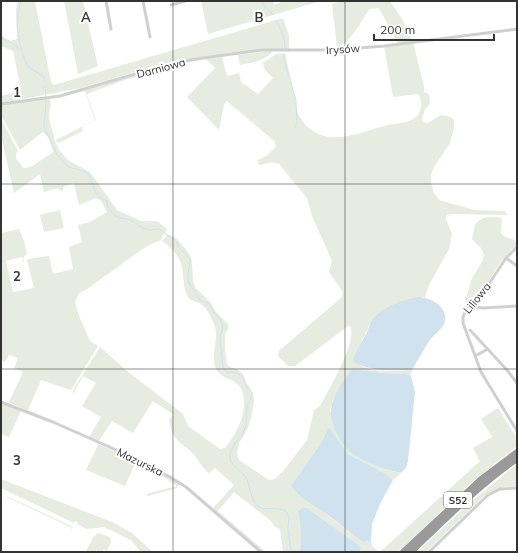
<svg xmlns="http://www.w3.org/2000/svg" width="518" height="553" viewBox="0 0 518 553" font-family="Mulish,sans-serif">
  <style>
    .green { fill: #e6ecdf }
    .water { fill: #cfe2ee }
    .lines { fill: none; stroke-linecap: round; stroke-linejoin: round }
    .stream { stroke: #cfe2ee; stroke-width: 1 }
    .street { stroke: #d0d0d0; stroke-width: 3 }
    .highway { stroke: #9a9a9a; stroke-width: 6 }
    .grid { fill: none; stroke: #333; stroke-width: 1; stroke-opacity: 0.55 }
    .labels { text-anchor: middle; stroke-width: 4; stroke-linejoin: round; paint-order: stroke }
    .shield { fill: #fff; stroke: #707070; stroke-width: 1 }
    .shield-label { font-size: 10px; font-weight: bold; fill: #333 }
    .street-label { font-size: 11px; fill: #333; stroke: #fff }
    .grid-label { font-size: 13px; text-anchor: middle; font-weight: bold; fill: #333; stroke: #fff; stroke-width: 4; stroke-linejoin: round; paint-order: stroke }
  </style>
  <rect width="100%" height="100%" fill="#fff"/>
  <path class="green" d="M18 1H35L51 82 54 85 283 18 289 35V49H266L168 62 81 88 1 103V96L17 92 21 89 13 51 1 46V35L10 41 17 39 16 9Z
    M64 1H83L98 66 78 74Z
    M201 1H273L274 5 284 1H321L208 34Z
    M341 1H390L402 19 413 42 424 87V92L429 94 430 104 425 109 422 119 423 122 428 123 441 115 451 117 454 120V128L450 143 434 167 431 175V183L434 193 439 200 474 210 505 211 508 215 450 214 446 216V219L452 234 449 249 429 285 425 297H417L369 325C365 338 357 347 353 359 366 375 394 371 412 370L411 376 406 374 384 373 352 369 333 399 330 411 349 451 370 463 395 472H402L393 480 386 474 348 454 329 427 319 446 291 486 350 533 363 542 371 541 373 547 380 552 480 461 473 448 492 437 481 419 498 408 517 438V446L472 482 398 552H360L361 548 357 544 307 508 303 507 298 511 301 532 300 552H283L280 529 274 526 271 521 234 492 218 511 266 552H263L195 494V493L213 508 234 485 215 468 209 473C202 468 200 462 195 456 189 448 179 444 174 436 171 432 171 425 169 421L173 414 153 401 133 433 112 421 99 441 89 437 101 417 82 406 96 383 83 376 73 394V390L100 347 127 371 183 414 188 426 220 449 225 448C235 436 245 418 244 401 243 375 223 383 216 369 210 357 219 340 215 327 212 319 208 309 201 304 196 301 191 302 188 297 183 289 184 281 183 273 182 258 174 250 162 241L168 234 177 239 190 255 192 261 193 281 196 288 211 303 215 311 228 324V329L225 334V350L227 364 230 367 237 369 243 374 246 382 253 393 254 402 251 419 246 432 239 443 237 453 239 460 269 480 275 479 284 470 307 440 314 410 320 406C328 391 358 341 350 326H348L295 366H288L278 356 279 351 342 297 343 292 329 272 332 261 312 216 307 198 279 164 272 162 260 165 258 164V160L266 156 276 147 274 141 227 101 224 104 219 130 187 97 215 68 206 59 222 57 227 76 239 73 241 82 258 94 273 78 265 70 263 63 276 54 285 53C288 68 292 83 295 98 296 103 296 108 298 113 299 116 302 120 304 123 326 149 358 133 384 126 395 123 407 124 416 117 423 111 421 101 419 94L393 97 384 46 398 44 379 8 369 9C363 19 349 45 337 47L332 4Z
    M271 51 272 53C260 62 254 62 240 65L238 55Z
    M151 71 154 72 125 80 89 93 87 95 96 120 82 127 83 131 58 143 56 140 95 120 85 91 75 93Z
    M37 100 49 99 51 101 49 118 55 141 59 150 68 160 90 172 117 210 141 221H156L161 224 167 229 161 240 151 244 141 250 86 290 79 293 75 302 79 316 90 341 98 346 71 390 41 380 28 410 36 413V414L3 400 9 402 23 372 14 368 18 358 9 355 5 362 1 360V233L19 229 24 241 27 254 23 258 24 262H23L22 257 6 261 13 292 34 288 27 260 28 259 49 256 53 274 73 269 69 247 82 242 78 225 90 222 107 212 101 201 96 198 79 205 74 183 63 187V190L60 191 58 188 44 192 40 174 14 193 1 135V119L18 151 16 153V158L23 168H27L30 166 31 167 53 152 49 138 43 132 20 150 1 115V105Z
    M60 210 64 228 44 232 40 215Z
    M487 217H498L502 219 501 233 505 237 515 240 517 244C513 249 507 253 504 258 492 272 486 292 470 303L465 302 472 278 482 262 484 254 481 248 472 239 475 224 481 219Z
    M1 403 21 411 9 437 1 434Z
    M95 443 124 455 123 457 126 458 128 456 141 462 140 463 136 462 125 486 86 470 98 445Z
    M517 464V486L503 487 484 496 426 552H417L468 504Z
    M159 471 180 485 177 487V488L148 496 146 494 177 486 157 473Z
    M1 479 112 522 132 533 153 552H141L131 540 104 527 87 529 77 524 78 522 75 521 74 523 1 488Z
    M7 496 73 527 67 541 72 528 7 497Z
    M98 533 110 537 111 542 107 551 103 549 102 552 96 550 95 552H86L93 537Z"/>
  <path class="water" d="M418 297C432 297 452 309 443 326 440 331 433 335 430 340 423 350 418 360 412 370 391 370 375 372 355 363L353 359C356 350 362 342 366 334 369 329 369 324 373 319 383 307 402 300 418 297Z
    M352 369 384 373 406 374 411 376 415 392 408 461 406 468 402 472C390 473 358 459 349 451 341 444 329 421 331 410 332 395 344 381 352 369Z
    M329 427 348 454 386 474 393 480 380 504 372 524 371 541 363 542C351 534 340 524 328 515 315 506 300 498 291 486L319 446Z
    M303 507 307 508 357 544 361 548 360 552H300L301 532 298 511Z"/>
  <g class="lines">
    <path class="stream" d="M21 1C15 19 17 39 24 57 25 60 26 64 28 66 32 70 39 73 44 77V81
      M261 1 266 8 274 15
      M276 20 284 36 285 48
      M1 38 15 45 21 50
      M284 55V60L296 100 297 123 295 127
      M45 86 46 101 44 127 57 154 68 167 84 171 89 175 96 193 99 197 107 201 108 207 114 215 120 218 129 219 143 228 149 230 159 229 176 241 178 246 190 259 188 276 189 283 200 300 210 304 213 312 216 314 222 323 223 328 220 338 223 368 227 373C236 371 242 373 245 383 247 388 253 391 252 396 252 400 250 401 248 404 245 410 248 422 244 431 240 439 229 448 230 458 232 468 243 471 247 479 250 488 251 502 259 507 265 510 272 508 278 509 281 509 284 510 286 511L289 517 288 528 291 552"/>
    <path class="street" d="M106 1 111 29
      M143 1 150 37
      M171 5 185 1
      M1 104 60 96 149 70 168 64 203 58 262 50H335L384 46 517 29
      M517 247 506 258 485 290 466 310 463 317V323L481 372 517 431
      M506 258 517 266
      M470 306 483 308 517 306
      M470 330 507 370 517 383
      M475 356 488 349
      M1 402 53 422 123 453 170 477 186 487 261 552
      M429 552 488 495 500 489 517 488"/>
    <path class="highway" d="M403 552 480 480 517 452
      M411 552C445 520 478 486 517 459"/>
  </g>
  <path class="grid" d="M173 1V552M345 1V552M1 184H517M1 369H517"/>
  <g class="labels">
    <rect class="shield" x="444" y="492" width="28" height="16" rx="3"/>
    <g class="shield-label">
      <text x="458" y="504">S52</text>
    </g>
    <g class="street-label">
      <text transform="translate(343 49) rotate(-4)" y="4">Irysów</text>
      <text transform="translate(161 68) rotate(-15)" y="4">Darniowa</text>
      <text transform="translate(477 298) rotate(-51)" y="4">Liliowa</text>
      <text transform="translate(140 462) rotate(26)" y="4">Mazurska</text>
    </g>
  </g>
  <g class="grid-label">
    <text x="86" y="22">A</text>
    <text x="259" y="22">B</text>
    <text x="17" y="97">1</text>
    <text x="17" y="281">2</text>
    <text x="17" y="465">3</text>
  </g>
  <rect width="518" height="553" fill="none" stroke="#333333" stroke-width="4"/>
  <path d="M374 34v6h120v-6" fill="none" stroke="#333333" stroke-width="2"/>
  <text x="380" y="34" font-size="12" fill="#333333" stroke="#ffffff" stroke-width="3" paint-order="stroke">200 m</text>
</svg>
